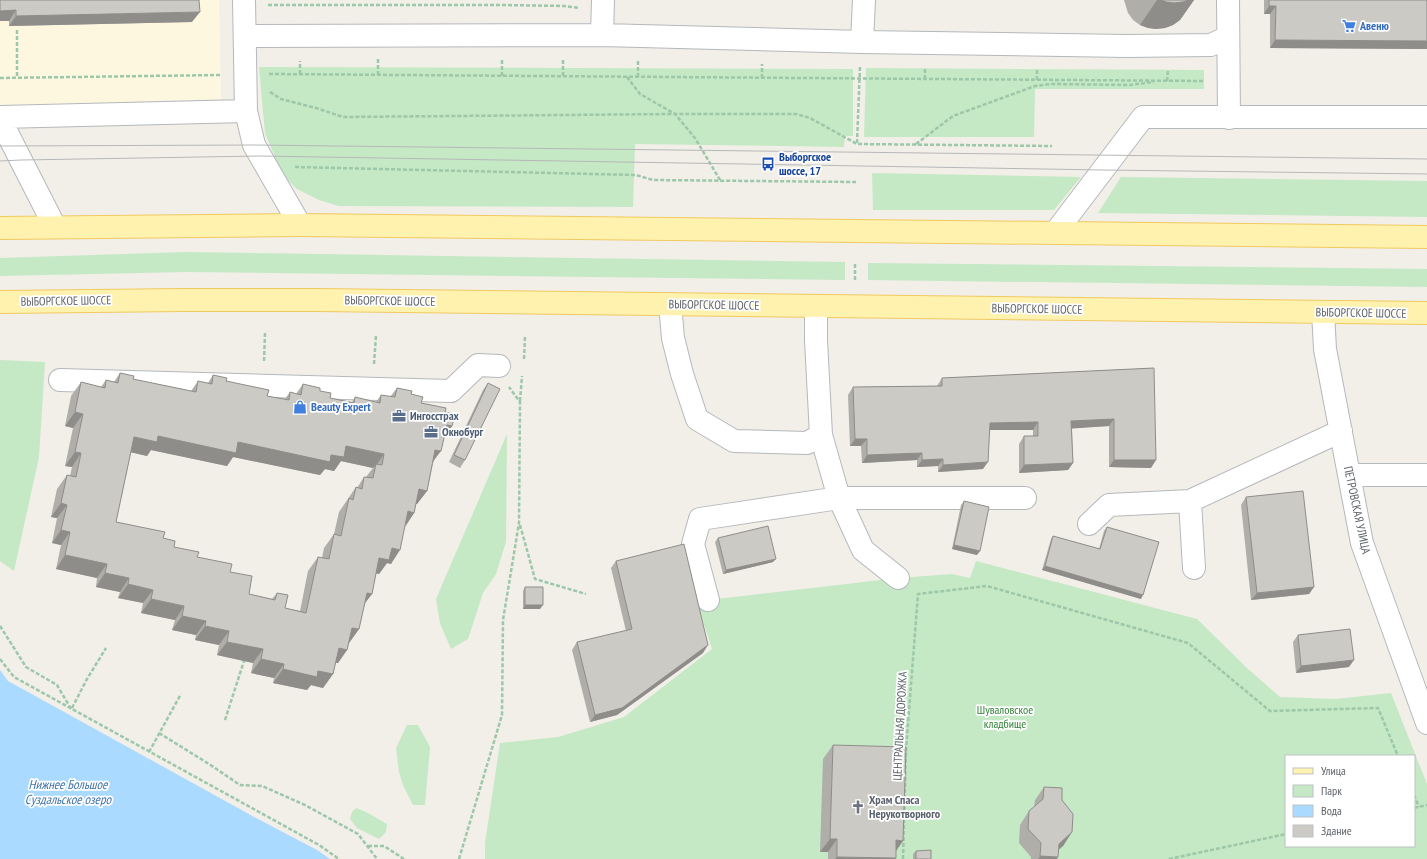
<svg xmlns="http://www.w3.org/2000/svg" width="1427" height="859" viewBox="0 0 1427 859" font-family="'PT Sans Narrow',sans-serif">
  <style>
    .commercial { fill: #fef7e0 }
    .green { fill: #c5e8c5; fill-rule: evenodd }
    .water { fill: #aadaff }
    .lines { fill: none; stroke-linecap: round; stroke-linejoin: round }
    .minor-casing { stroke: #b5b8bc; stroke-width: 24 }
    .major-casing { stroke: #f2c960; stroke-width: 24 }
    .path { stroke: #9cc7a9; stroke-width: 2.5; stroke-dasharray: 4 2; stroke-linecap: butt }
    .minor { stroke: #fff; stroke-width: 22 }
    .major { stroke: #fff2af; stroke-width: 22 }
    .tram { stroke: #b6b7b8; stroke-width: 1 }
    .wall { fill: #afaea9; fill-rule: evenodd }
    .shaded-wall { fill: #8f8d8a }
    .building { fill: #cccac5; stroke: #8f8d8a; fill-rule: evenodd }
    .labels { text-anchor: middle; stroke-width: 3.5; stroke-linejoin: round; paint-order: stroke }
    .shop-label { font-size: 12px; font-weight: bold; fill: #366cbe; stroke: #fff; text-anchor: start }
    .transit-label { font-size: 12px; font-weight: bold; fill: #164399; stroke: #fff; text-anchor: start }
    .street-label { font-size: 12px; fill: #5f6368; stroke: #fff }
    .service-label { font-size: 12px; font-weight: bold; fill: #4e5e75; stroke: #fff; text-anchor: start }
    .park-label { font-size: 12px; fill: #348238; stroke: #fff }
    .worship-label { font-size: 12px; font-weight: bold; fill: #5b616d; stroke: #fff; text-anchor: start }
    .water-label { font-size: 13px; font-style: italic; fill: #4174aa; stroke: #fff }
  </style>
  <rect width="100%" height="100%" fill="#f1efe8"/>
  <path class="commercial" d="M0 0H219L221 99 0 106Z"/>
  <path class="green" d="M259 67 853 69V136H845L844 147 635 144 633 207 339 206 319 200 297 189 282 174 265 133Z
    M866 68 1204 70V89H1035L1034 137H864Z
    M872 173 1081 177 1054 210H873Z
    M1121 177 1427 181V217L1098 213Z
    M186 252 845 262V280L186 272 0 276V258Z
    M868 263 1427 269V287L868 280Z
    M0 360 45 362 39 457 14 571 0 561Z
    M507 434 506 542 496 574 483 593 468 639 451 649 440 623 436 599Z
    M976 561 1197 619 1248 669 1280 697 1336 699 1391 693 1427 784V859H485V843L500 743 558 737 624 717 712 649 696 600H708L898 578 952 574 970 578ZM1286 756H1414V846H1286Z
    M407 725H418L430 747 425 805H413L403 785 399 772 396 748Z
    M356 808 366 812 387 824 386 832 379 839 357 828 350 819 352 812Z"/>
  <path class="water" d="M0 670 8 681 258 819 317 850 330 859H0Z"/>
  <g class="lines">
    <g class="minor-casing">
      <path id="minor" d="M244 0 246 111 254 145 300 225
        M1228 0 1229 118
        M602 35 603 0
        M245 36 602 35 862 42 1126 46 1211 45 1228 37
        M862 42 864 0
        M0 117 246 111
        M0 119 55 227
        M1055 233 1143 117H1427
        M670 304 673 338 682 374 697 419 734 441 807 443 821 435 816 340V306
        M1323 312 1325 349 1362 543 1427 723
        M60 380 451 391 478 365 499 366
        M821 435 839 498 863 550 898 578
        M1349 475H1427
        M1190 501 1194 568
        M1089 524 1109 505 1190 501 1341 431
        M708 600 693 544 700 519 839 498H1025"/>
    </g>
    <g class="major-casing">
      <path id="major" d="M0 228 300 225 1427 237
        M0 302 183 300H316L1427 313"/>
    </g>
    <path class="path" d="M268 5H503L564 6 579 8
      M17 30V78
      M269 74 1204 81
      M300 74V61
      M378 75V59
      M502 76V60
      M563 76V59
      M627 77 640 94 675 114 695 138 720 180
      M638 77V59
      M0 78 220 75
      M762 78V64
      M925 79V68
      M1037 80V68
      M1167 81 1168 70
      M270 92 281 99 316 108 343 117 675 114H796L810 118 857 144 1052 146
      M857 143 860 66
      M916 144 953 116 1035 86 1052 84 1130 85 1154 82
      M295 167 636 175 653 180 856 182
      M855 280V262
      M524 359 525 337
      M264 361 265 333
      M374 364 376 335
      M520 401 522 376
      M520 525 535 579 586 594
      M0 626 26 667 57 685 71 709
      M0 659 14 677 319 845 339 859
      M72 708 87 679 106 648
      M225 720 244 661
      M159 733 209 764 240 785 262 786 305 805 358 834 377 859
      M149 752 181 694
      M1414 795 1419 807
      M1414 808 1427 805
      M368 846H384L404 859
      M459 859 502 715 503 620 519 523 520 402 509 387
      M903 859 906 750 918 594 987 586 1188 643 1270 711 1378 708 1398 756
      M1169 859 1286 834"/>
    <use href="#minor" class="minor"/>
    <use href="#major" class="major"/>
    <path class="tram" d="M0 146 254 145 1427 159
      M0 161 21 160 260 156 1103 170 1427 174"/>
  </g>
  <path class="wall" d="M0 0 192 22 9 26V21Z
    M1124 0H1194L1180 20 1173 25 1165 28 1156 29 1148 28 1140 25 1133 20 1128 13Z
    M1264 0H1427V49L1270 48V14H1264Z
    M1154 368 1151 468 1109 467V426L1072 428 1073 463 1068 470 1019 473V444L1024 436H1033V430H990L983 469 938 472V466L917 467V460L862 463 861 446H850L848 395 853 387 937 386 942 378Z
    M120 373 133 379 191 391 198 381 208 383 213 375 226 381 267 396 285 399 290 392 296 394 303 384 320 391 330 398 352 402 355 397 376 402 381 395 390 397 397 388 411 394 421 403 445 412 452 426 444 438 433 463 427 491 417 504H416L414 513 405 526 391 564 387 563 379 574 376 573 372 594 364 604 359 629 349 643 347 650 338 663H335L333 674 323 688 311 685 307 690 273 683 274 678 251 673 253 663 217 655 219 645 195 640 196 635 172 630 175 620 141 613 143 603 118 598 120 592 96 587 97 578 56 569 61 545 52 543 57 518 51 517 57 489 67 475 70 476 72 467 65 466 73 428 65 426 71 396 81 382 101 387 106 380 114 382ZM151 450 227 466 233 457 320 475 325 469 334 471 341 461 373 468 366 477H364L357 488 356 487 339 512 334 534 324 548 322 558 318 557 308 571 300 611 285 608 277 593 272 599 249 594 230 572 174 547 163 538 116 522 131 452 147 456Z
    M488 383 465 460 460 468 449 462 483 390Z
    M1246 497 1314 587 1309 594 1251 600 1241 505Z
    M964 501 977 555 952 549 961 505Z
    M1107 527 1141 599 1042 570 1051 539 1053 536 1099 549 1104 531Z
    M718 538 773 562 723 574 715 542Z
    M616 561 703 653 617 715 590 722 572 650 577 642 626 631 611 568Z
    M525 587 540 609H523V591Z
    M1298 635 1349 667 1296 673 1293 642Z
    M833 745 896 858 895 859H828V852H820L823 759Z
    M1044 787 1062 800 1072 832 1063 846 1058 850 1057 859H1031V857L1019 843 1020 825 1029 811 1034 807 1035 800Z
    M916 851 931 859H913V854Z"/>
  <path class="shaded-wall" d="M1157 0H1194L1180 20 1173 25 1165 28 1156 29 1148 28 1140 25Z
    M1269 6H1276L1270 14H1264Z
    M16 10 9 21H0V11Z
    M200 12 192 22 9 26 16 16Z
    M1275 40 1427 41V49L1270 48Z
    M75 412 83 414 73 428 65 426Z
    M1114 419 1109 426 1066 429 1071 421Z
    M1038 422 1033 430H985L990 423Z
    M447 425 452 426 443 439Z
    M158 436 238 442 331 455 346 446 384 454 375 467 376 464 373 468 341 461 334 471 325 469 320 475 233 457 227 466 151 450 147 456 125 451 134 437Z
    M855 439H867L861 446H850Z
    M435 450 441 451 431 464Z
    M75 452 81 453 72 467 65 466Z
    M922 453 917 460 862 463 867 455Z
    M943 459 938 466 917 467 922 460Z
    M1114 460H1156L1151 468 1109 467Z
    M988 462 983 469 938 472 943 465Z
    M1073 463 1068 470 1019 473 1024 465Z
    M419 489 427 491 417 504 410 503Z
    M61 503 67 505 57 518 51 517Z
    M408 511 414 513 405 527Z
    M61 530 70 532 61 545 52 543Z
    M954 545 980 551 977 555 952 549Z
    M392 548 400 550 391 564 387 563 379 574 369 572 379 558Z
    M65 555 107 564 97 578 56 569Z
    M776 559 773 562 723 574 726 570Z
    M1045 566 1143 595 1141 599 1042 570Z
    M105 573 129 578 120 592 96 587Z
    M128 584 153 590 143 603 118 598Z
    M1314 587 1309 594 1251 600 1257 593Z
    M367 593 372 594 362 607Z
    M151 599 184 606 175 620 141 613Z
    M525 605H543L540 609H523Z
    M182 616 206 621 196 635 172 630Z
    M205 626 229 631 219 645 195 640Z
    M352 628 359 629 349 643 342 641Z
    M227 642 263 649 253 663 217 655Z
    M708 645 703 653 617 715 590 722 595 715Z
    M339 648 347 650 338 663 329 662Z
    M261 659 284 664 274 678 251 673Z
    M1354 660 1349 667 1296 673 1301 666Z
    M283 669 318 671 333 674 323 688 311 685 307 690 273 683Z
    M1072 832 1063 846 1050 857H1058L1057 859H1038L1040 856 1059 844Z
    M830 839H837L828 852H820Z
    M896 840 903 841 894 854Z
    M837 857 896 858 895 859H835Z"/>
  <path class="building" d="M0 0H199L200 12 16 16V10L0 11Z
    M1161 0H1189L1183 2 1174 3 1166 2Z
    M1269 0H1427V41L1275 40 1276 6H1269Z
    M1154 368 1156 460H1114V419L1071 421 1073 463 1024 465V436H1038V422L990 423 988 462 943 465V459L922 460V453L867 455V439H855L853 387 942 386V378Z
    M120 373 134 376 133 379 196 392 198 381 212 384 213 375 227 378 226 381 269 390 267 396 289 400 290 392 301 395 303 384 320 388V391L331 393 330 398 354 403 355 397 380 403 381 395 395 397 397 388 412 391 411 394 423 397 421 403 446 408 445 412 455 414 452 426 447 425 441 451 435 450 427 491 419 489 414 513 408 511 400 550 392 548 389 560 379 558 372 594 367 593 359 629 352 628 347 650 339 648 333 674 318 671 317 677 283 669 284 664 261 659 263 649 227 642 229 631 205 626 206 621 182 616 184 606 151 599 153 590 128 584 129 578 105 573 107 564 65 555 70 532 61 530 67 505 61 503 67 475 76 477 81 453 75 452 83 414 75 412 81 382 105 388 106 380 118 383ZM158 436 236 453 238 442 330 462 331 455 344 457 346 446 384 454 382 465 376 464 373 478 364 477 362 489 356 487 353 500 349 498 341 536 334 534 329 559 318 557 306 613 285 608 288 595 277 593 275 600 249 594 252 576 230 572 232 564 197 557 199 552 174 547 175 541 163 538 165 532 116 522 134 437 157 442Z
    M488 383 500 389 465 460 454 455Z
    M1303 491 1314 587 1257 593 1246 497Z
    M964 501 989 507 980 551 954 545Z
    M768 526 776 559 726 570 718 538Z
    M1107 527 1159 542 1143 595 1045 566 1053 536 1100 549Z
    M684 544 708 645 622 708 595 715 577 642 632 629 616 561Z
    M525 587H543V605H525Z
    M1350 629 1354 660 1301 666 1298 635Z
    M833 745 906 747 903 841 896 840V858L837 857V839H830Z
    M1044 787 1062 788V800L1073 814 1072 832 1059 844 1058 857 1040 856 1041 843 1028 829 1029 811 1043 799Z
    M931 850V859H916V851Z"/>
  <defs>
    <g id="supermarket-bare" transform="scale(1.08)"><path d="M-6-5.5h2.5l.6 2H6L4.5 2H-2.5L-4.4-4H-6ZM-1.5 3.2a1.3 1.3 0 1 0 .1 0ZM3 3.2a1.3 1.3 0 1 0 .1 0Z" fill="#3f7fe0" stroke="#fff" stroke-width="2.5" paint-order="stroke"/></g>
    <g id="bus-bare" transform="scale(1.08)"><path d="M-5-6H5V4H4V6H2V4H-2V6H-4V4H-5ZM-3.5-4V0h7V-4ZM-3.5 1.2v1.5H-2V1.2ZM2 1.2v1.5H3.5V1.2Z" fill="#1a4fb4" stroke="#fff" stroke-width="2.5" paint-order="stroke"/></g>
    <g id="shop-bare" transform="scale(1.08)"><path d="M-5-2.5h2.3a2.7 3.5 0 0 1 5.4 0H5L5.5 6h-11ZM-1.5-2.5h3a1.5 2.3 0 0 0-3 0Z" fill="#3f7fe0" stroke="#fff" stroke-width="2.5" paint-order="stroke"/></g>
    <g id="office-bare" transform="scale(1.08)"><path d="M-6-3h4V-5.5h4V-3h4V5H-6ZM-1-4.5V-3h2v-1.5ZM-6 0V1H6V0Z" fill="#5c6f8a" stroke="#fff" stroke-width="2.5" paint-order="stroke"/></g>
    <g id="church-bare" transform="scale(1.08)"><path d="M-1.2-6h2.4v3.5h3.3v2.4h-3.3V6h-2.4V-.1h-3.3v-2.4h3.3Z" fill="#6b7280" stroke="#fff" stroke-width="2.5" paint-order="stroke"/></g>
  </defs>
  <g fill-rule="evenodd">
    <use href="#supermarket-bare" x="1349" y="26"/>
    <use href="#bus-bare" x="768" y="164"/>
    <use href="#shop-bare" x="300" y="407"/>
    <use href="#office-bare" x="399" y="416"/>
    <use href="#office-bare" x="431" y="432"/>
    <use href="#church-bare" x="858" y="807"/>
  </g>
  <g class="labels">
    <g class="shop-label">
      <text x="1360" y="30">Авеню</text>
      <text x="311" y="411">Beauty Expert</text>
    </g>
    <g class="transit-label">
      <text x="779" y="161">Выборгское<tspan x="779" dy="14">шоссе, 17</tspan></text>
    </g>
    <g class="street-label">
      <text transform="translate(66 301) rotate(-1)" y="4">ВЫБОРГСКОЕ ШОССЕ</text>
      <text transform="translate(390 301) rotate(1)" y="4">ВЫБОРГСКОЕ ШОССЕ</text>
      <text transform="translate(714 305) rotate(1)" y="4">ВЫБОРГСКОЕ ШОССЕ</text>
      <text transform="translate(1037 309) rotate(1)" y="4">ВЫБОРГСКОЕ ШОССЕ</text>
      <text transform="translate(1361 313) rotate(1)" y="4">ВЫБОРГСКОЕ ШОССЕ</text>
      <text transform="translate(1357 510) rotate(78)" y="4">ПЕТРОВСКАЯ УЛИЦА</text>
      <text transform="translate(900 726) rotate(-87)" y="4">ЦЕНТРАЛЬНАЯ ДОРОЖКА</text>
    </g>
    <g class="service-label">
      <text x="410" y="420">Ингосстрах</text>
      <text x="442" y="436">Окнобург</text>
    </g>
    <g class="park-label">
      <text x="1005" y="714">Шуваловское<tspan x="1005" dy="14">кладбище</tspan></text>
    </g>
    <g class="worship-label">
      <text x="869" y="804">Храм Спаса<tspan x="869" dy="14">Нерукотворного</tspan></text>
    </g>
    <g class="water-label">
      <text x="68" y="789">Нижнее Большое<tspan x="68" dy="15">Суздальское озеро</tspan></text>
    </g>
  </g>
  <rect x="1285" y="755" width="130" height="92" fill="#ffffff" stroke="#bfc1c3"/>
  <rect x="1293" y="768" width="20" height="6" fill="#fff2af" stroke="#bfc1c3"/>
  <text x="1321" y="775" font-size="12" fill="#5f6368">Улица</text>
  <rect x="1293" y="785" width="20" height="12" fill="#c5e8c5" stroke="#bfc1c3"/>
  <text x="1321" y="795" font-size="12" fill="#5f6368">Парк</text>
  <rect x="1293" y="805" width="20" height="12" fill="#aadaff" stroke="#bfc1c3"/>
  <text x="1321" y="815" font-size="12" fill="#5f6368">Вода</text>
  <rect x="1293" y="825" width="20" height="12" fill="#cccac5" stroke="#bfc1c3"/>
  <text x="1321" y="835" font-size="12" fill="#5f6368">Здание</text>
</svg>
